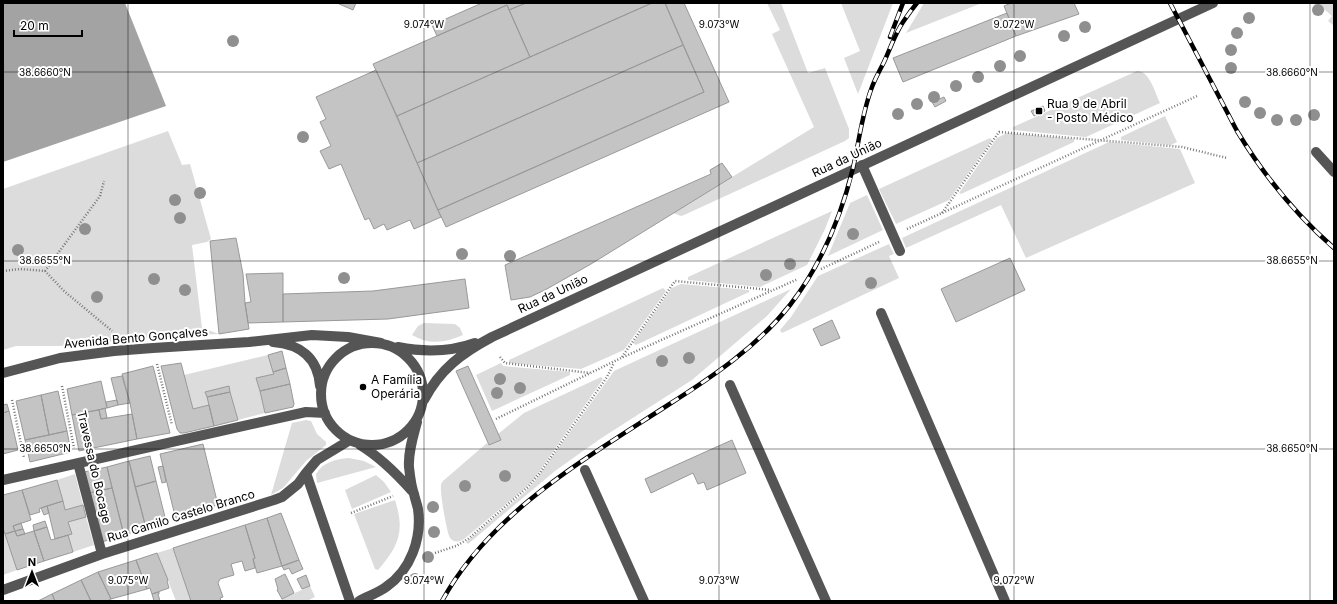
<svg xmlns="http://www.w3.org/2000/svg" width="1337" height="604" viewBox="0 0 1337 604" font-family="Inter,sans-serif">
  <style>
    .green { fill: #dcdcdc }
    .water { fill: #a3a3a3 }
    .building { fill: #c4c4c4; stroke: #999 }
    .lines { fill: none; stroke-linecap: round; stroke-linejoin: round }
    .path { stroke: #777; stroke-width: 2.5; stroke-dasharray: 1 2; stroke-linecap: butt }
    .minor { stroke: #555; stroke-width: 10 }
    .rail-casing { stroke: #000; stroke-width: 4.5 }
    .rail { stroke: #fff; stroke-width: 3; stroke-dasharray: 9; stroke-linecap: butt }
    .tree { fill: #8f8f8f }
    .ticks { fill: none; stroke: #000; stroke-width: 1; stroke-opacity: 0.45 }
    .poi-dot { fill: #000; stroke: #fff; stroke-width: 1.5 }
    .labels { text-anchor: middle; stroke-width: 4; stroke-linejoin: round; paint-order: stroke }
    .poi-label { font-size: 12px; fill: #000; stroke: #fff; text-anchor: start }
    .street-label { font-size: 12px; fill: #000; stroke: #fff }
    .ticks-label { font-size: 10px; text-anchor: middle; fill: #000; stroke: #fff; stroke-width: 4; stroke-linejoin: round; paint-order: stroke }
  </style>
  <rect width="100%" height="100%" fill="#fff"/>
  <path class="green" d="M767 3H781L808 73 825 68 849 129V138L845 141 684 215 681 216 673 213 814 127 772 34 780 30Z
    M841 3H893L858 94 844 58 860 51Z
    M924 3H982L906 33Z
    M1312 3H1334V26L1328 21 1332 16 1325 10 1321 15 1313 10 1315 5Z
    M1137 71C1150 71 1155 93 1160 103L1086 137 1013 130V127Z
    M1165 116 1177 142 1171 145 1121 140V137Z
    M168 131 182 165 190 164 211 239 207 242 192 245 202 328 219 334 174 336 60 346H16L3 350V189Z
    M1007 133 1074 139V142L961 194 959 193 997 138Z
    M990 138 992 140 949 200 896 224 879 189Z
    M1109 142 1180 149 1195 183 1026 258 1001 205 906 248 902 238Z
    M867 195 883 230 828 256 850 203Z
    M832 211 825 229 807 265 760 287 688 280V277Z
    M889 244 894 254 889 256 899 278 782 333 780 330 791 317 818 276Z
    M681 284 749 290V292L636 345 633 343 672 288Z
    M663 288 666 291 624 350 581 369 509 363V360Z
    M791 289 767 316 692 380 600 439 555 471 468 544 466 542 525 492 535 481 614 371Z
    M424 323 455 324 460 328 463 335C445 343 429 345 412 335L418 326Z
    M268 355 274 374 257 378 265 413 238 420 229 387 205 392 209 405 193 409 184 375Z
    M501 363 503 366 570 372V375L492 411 476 375Z
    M601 377 603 379 534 479 523 490 464 539C459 542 454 543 450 538 447 533 440 494 441 487 441 484 441 484 443 481L487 443 489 445 501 440 498 434 524 413Z
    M306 420 311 421 317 434 326 442V445L306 461 283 488 271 495 292 423Z
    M349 458 364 461 376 467 317 483 316 474C323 462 336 459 349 458Z
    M75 474 83 505 65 510 57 480Z
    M376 475 384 482 391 492 352 509 345 490Z
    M395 500C405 531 399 546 378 570L375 569 354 514Z
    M86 517 94 545 73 552 68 535 72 534 68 522Z
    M3 528 17 570 3 575Z
    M173 548 191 601H176L157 553Z
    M310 586 315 597 307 601H278Z"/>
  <path class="water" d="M3 3H125L166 106 3 162Z"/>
  <path class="building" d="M337 3H356L353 10Z
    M482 3H526L509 10 507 5 437 36 432 25Z
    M526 3H652L530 57 509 10Z
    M652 3H665L683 45 417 163 397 116Z
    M665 3H684L729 102 446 227 438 210 704 92Z
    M1011 3H1074L1079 14 1016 36 1004 6Z
    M507 5 530 57 397 116 373 64Z
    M1007 13 1016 36 903 82 893 58Z
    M683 45 704 92 438 210 417 163Z
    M376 70 441 217 414 229 410 220 387 230 384 224 374 229 369 218 365 220 341 164 329 169 320 151 331 146 320 122 326 119 316 97Z
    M944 97 946 101 935 107 932 102Z
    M1043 106 1045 111 1034 116 1031 111Z
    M722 163 732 177 591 264 545 290 530 297 511 300 505 265 711 174 710 170Z
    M236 238 243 274 245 303 249 329 219 334 210 241Z
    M1010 258 1025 290 956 322 941 289Z
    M283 273V322L248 323 245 303 251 302 246 274Z
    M465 279 469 308 388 319 283 322V294L373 291Z
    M832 320 840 338 821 346 813 329Z
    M282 351 286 368 273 372 268 355Z
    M181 363 193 409 209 405 214 426 184 433H180L177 429 161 366Z
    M153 366 170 433 137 439 130 403 122 374Z
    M468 366 501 440 489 445 456 371Z
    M286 368 290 384 260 391 256 378 274 374 273 372Z
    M122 376 130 403 118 405 111 378Z
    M101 381 107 408 72 415 67 389Z
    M290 384 294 404 293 407 265 413 260 391Z
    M229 386 230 392 207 397 205 392Z
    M58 391 67 431 49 435 41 395Z
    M230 392 238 420 214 426 207 397Z
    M41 395 49 435 25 440 16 401Z
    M117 400 118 405 107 408 106 402Z
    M7 404 9 411 3 413V405Z
    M105 408 107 418 101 419 99 410Z
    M99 410 101 419 132 414 137 439 79 451 72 415Z
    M9 411 18 450 3 454V413Z
    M67 431 71 452 30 462 25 440Z
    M732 440 746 473 707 490 704 482 698 484 693 473 651 493 645 479Z
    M203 444 218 505 175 516 160 454Z
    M150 456 156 481 135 487 129 461Z
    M129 461 146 528 124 535 107 467Z
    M163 466 166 482 162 483 158 467Z
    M107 467 112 488 89 493 84 472Z
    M57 480 63 501 41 508 39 509 40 512 30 515 22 490Z
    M156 481 166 521 146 528 135 487Z
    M112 488 124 535 102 542 89 493Z
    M22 490 31 520 13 526 15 531 5 534 3 528V495Z
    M63 501 65 510 83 505 86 517 68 522 72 534 55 539 47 506Z
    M47 506 49 513 44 515 41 508Z
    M191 512 192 516 176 520 175 516Z
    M281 513 299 560 282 566 267 518Z
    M267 518 282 566 257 573 253 559 255 558 245 525Z
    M45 521 47 527 34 531 33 525Z
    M21 523 23 529 15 531 13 526Z
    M245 525 255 558 253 559 255 568 245 571 242 561 231 564 234 575 220 579 218 583 223 597 220 598 221 601H191L173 548Z
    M47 527 51 540 68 535 73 552 44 561 34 531Z
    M23 529 25 534 17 536 15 531Z
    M15 531 17 536 34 531 44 561 17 570 5 534Z
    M157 553 168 580 167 581 169 588 152 594 150 588 147 589 136 560Z
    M136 560 147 589 111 599 98 572Z
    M299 560 303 569 292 574 289 568 284 570 282 566Z
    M98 572 111 599 107 601H91L81 580Z
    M285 574 294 593 282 599 277 590 278 589 275 579Z
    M306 575 310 586 302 589 297 579Z
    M81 580 91 601H55L52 594Z
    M159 592V594H158L160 601H154L152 594Z
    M52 594 55 601H38Z"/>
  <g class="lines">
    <path class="path" d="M942 213 999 132 1182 147 1227 158
      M907 229 1197 96
      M821 269 879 242
      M3 271 20 269 45 271 64 291 112 331
      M45 271 100 196 104 181
      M500 357 505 363 590 373
      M622 357 675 281 771 290
      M157 364 172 425
      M62 386 74 448
      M12 400 24 458
      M496 419 621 358 798 279
      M351 513 393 496
      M435 553 456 546 468 539 528 487 539 474 607 377 614 363"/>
    <path class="minor" d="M1316 152 1334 172
      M862 165 900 251
      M881 313 1005 601
      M273 342C300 344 318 358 320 386
      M321 394a51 51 0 1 1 102 0a51 51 0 1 1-102 0Z
      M398 347C423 352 450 352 475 343
      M3 373 60 358 114 351 153 348 249 342 312 335 348 337 381 343
      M730 385 826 601
      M424 400C440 369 462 353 492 337L1213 3
      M360 445C380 457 396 473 412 491
      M78 463 102 554
      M585 470 644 601
      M306 473 350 601
      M3 480 306 412 325 413
      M3 590 102 554 274 500 282 497 298 484 306 473 317 460 350 440
      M359 601C368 596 378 593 386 587 411 570 422 538 418 509 417 504 415 499 414 494 411 486 410 476 409 467 408 452 413 437 417 422"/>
    <g class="rail-casing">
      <path id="rail" d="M1170 3 1237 131C1263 174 1296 215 1334 248
        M890 37 903 3
        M442 601C491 512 585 459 668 405 712 377 757 347 790 305 821 265 841 217 853 168 859 142 862 113 872 87 875 79 880 70 884 62 890 49 895 34 903 22 907 16 912 9 917 3"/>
    </g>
    <use href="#rail" class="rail"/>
  </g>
  <g class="tree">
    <circle cx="1318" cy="10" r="6"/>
    <circle cx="1249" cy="18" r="6"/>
    <circle cx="1085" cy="27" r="6"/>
    <circle cx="1237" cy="33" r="6"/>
    <circle cx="1064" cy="36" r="6"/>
    <circle cx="233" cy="41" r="6"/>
    <circle cx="1231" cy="50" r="6"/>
    <circle cx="1020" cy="56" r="6"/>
    <circle cx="1000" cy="66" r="6"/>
    <circle cx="1231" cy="68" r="6"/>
    <circle cx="978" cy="77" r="6"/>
    <circle cx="956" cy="86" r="6"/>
    <circle cx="934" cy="97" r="6"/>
    <circle cx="1245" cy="102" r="6"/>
    <circle cx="917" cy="104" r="6"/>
    <circle cx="1260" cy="113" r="6"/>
    <circle cx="898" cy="114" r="6"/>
    <circle cx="1314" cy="115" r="6"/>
    <circle cx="1277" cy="120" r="6"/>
    <circle cx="1296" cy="120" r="6"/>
    <circle cx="303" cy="137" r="6"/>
    <circle cx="200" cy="193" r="6"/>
    <circle cx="175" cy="200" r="6"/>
    <circle cx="180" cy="218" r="6"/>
    <circle cx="85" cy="229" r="6"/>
    <circle cx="853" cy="234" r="6"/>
    <circle cx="18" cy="250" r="6"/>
    <circle cx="462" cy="254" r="6"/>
    <circle cx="510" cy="256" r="6"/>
    <circle cx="790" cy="264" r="6"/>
    <circle cx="766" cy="275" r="6"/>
    <circle cx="344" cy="278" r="6"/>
    <circle cx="154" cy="279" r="6"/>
    <circle cx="871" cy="283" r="6"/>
    <circle cx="185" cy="290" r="6"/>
    <circle cx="97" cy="297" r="6"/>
    <circle cx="689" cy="358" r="6"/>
    <circle cx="662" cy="361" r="6"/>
    <circle cx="500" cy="379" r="6"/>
    <circle cx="520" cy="388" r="6"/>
    <circle cx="497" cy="393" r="6"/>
    <circle cx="505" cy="476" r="6"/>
    <circle cx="465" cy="486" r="6"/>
    <circle cx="433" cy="507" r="6"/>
    <circle cx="434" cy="532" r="6"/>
    <circle cx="428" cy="557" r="6"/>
    <circle cx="415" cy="579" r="6"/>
  </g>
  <path class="ticks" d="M128 3V601M424 3V601M719 3V601M1014 3V601M1310 3V601M3 72H1334M3 261H1334M3 449H1334"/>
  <g class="poi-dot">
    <rect x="1035" y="107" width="8" height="8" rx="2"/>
    <circle cx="363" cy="387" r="4"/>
  </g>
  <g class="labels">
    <g class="poi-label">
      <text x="1047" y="108">Rua 9 de Abril<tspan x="1047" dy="14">- Posto Médico</tspan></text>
      <text x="371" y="384">A Família<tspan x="371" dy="14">Operária</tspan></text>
    </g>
    <g class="street-label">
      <text transform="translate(847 158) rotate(-25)" y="4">Rua da União</text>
      <text transform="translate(553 294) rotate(-25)" y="4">Rua da União</text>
      <text transform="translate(136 338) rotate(-5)" y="4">Avenida Bento Gonçalves</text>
      <text transform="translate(94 467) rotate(77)" y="4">Travessa do Bocage</text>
      <text transform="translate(181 516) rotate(-17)" y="4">Rua Camilo Castelo Branco</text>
    </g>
  </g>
  <g class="ticks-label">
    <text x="424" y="28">9.074°W</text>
    <text x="719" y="28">9.073°W</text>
    <text x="1014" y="28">9.072°W</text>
    <text x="45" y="76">38.6660°N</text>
    <text x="1292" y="76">38.6660°N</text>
    <text x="45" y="264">38.6655°N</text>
    <text x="1292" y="264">38.6655°N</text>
    <text x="45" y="452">38.6650°N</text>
    <text x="1292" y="452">38.6650°N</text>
    <text x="128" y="584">9.075°W</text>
    <text x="424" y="584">9.074°W</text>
    <text x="719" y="584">9.073°W</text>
    <text x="1014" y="584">9.072°W</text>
  </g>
  <rect width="1337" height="604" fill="none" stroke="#000000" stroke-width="8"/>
  <g transform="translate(32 572)" stroke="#ffffff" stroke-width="3" paint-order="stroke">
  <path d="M0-3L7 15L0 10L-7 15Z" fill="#000000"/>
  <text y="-6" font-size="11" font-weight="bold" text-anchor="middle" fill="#000000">N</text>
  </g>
  <path d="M14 30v6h68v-6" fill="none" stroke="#000000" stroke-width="2"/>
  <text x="20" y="30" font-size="12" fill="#000000" stroke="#ffffff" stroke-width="3" paint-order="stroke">20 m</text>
</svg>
